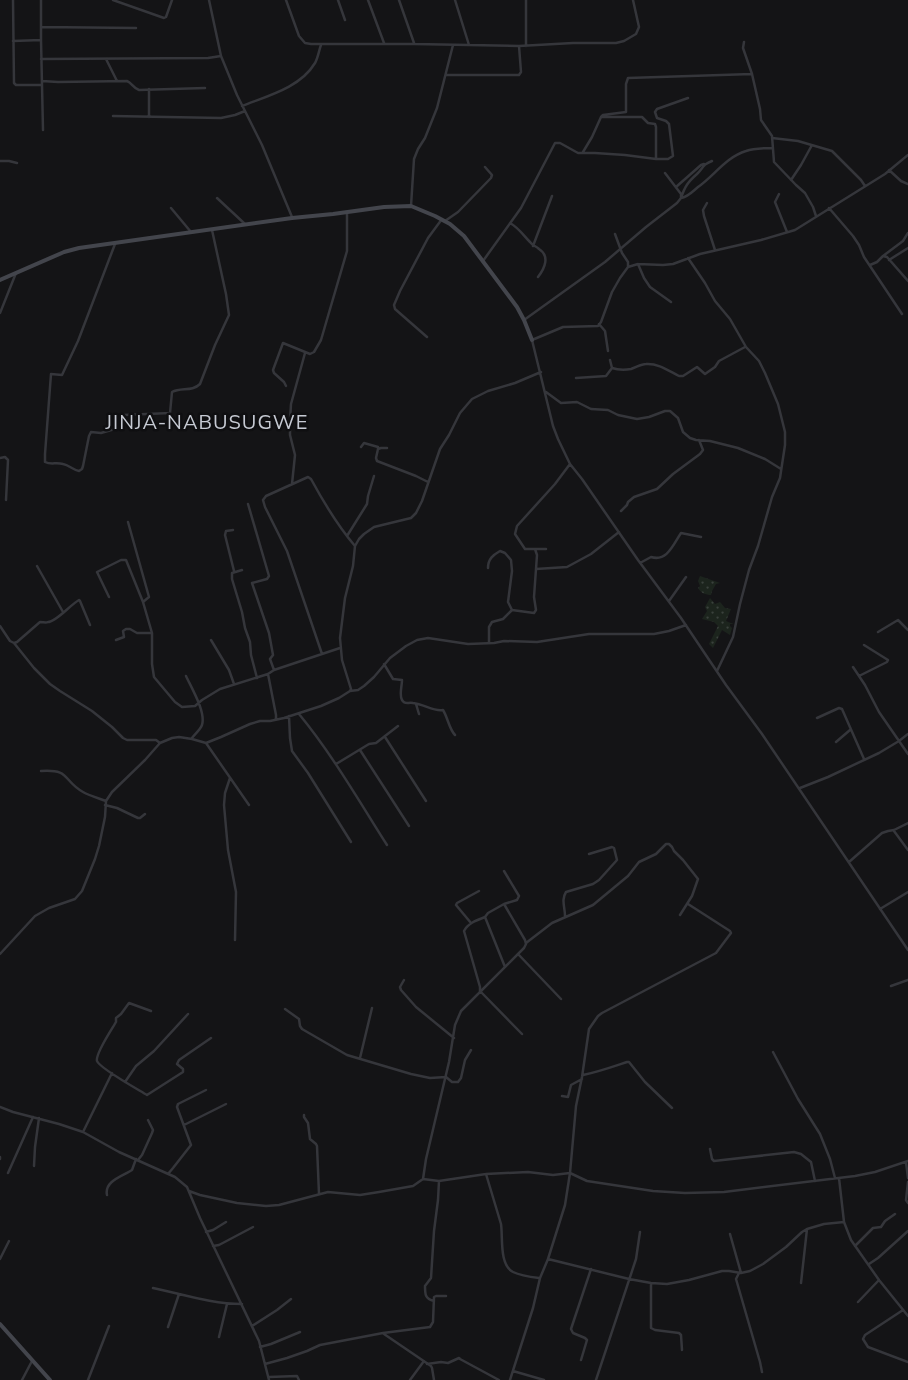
<svg xmlns="http://www.w3.org/2000/svg" width="908" height="1380" viewBox="0 0 908 1380" font-family="'Nunito Sans',sans-serif">
  <style>
    .grass { fill: url(#grass-dots) }
    .lines { fill: none; stroke-linecap: round; stroke-linejoin: round }
    .street { stroke: #35363b; stroke-width: 2.5 }
    .secondary { stroke: #43454c; stroke-width: 4 }
    .labels { text-anchor: middle; stroke-width: 5; stroke-linejoin: round; paint-order: stroke }
    .quarter-label { font-size: 20px; letter-spacing: 1px; fill: #c6cad3; stroke: #0f0f11 }
  </style>
  <defs>
    <pattern id="grass-dots" width="8" height="8" patternUnits="userSpaceOnUse" patternTransform="scale(1.25)"><rect width="8" height="8" fill="#1c241d"/><path d="M2 2h.1M6 6h.1" fill="none" stroke="#3a413c" stroke-width="1.8" stroke-linecap="round"/></pattern>
  </defs>
  <rect width="100%" height="100%" fill="#141416"/>
  <path class="grass" d="M700 576 720 583 716 584 712 591 711 595C706 595 701 593 698 588L700 586 698 581Z
    M710 598 715 604 720 602 725 608 731 609 726 621 733 624H730V626L732 628 730 635 722 630 713 648 709 644 718 626 714 622 702 619 707 611 705 607Z"/>
  <g class="lines">
    <path class="street" d="M13 0 14 83 16 85H42
      M41 0V40L43 130
      M113 0 164 18 166 17 172 0
      M209 0 221 56 237 95 262 145 292 217
      M286 0 299 36 305 43 311 44H414L519 46 573 43H616L624 41 636 34 639 27 633 0
      M338 0 345 20
      M368 0 384 43
      M399 0 414 43
      M455 0 469 45
      M526 0V46
      M41 27 136 28
      M13 41 41 40
      M744 42 743 48 752 74 760 109 761 120 772 136 774 162 796 185 805 193 813 207 816 216
      M41 59 208 58 221 56
      M106 59 117 81
      M446 75H519L521 72 519 46
      M42 81 58 82 127 81C132 83 133 88 139 90L205 88
      M242 106C267 96 300 88 315 63 318 58 319 50 321 45
      M113 116 221 118 235 115 245 111
      M149 117V89
      M602 117H642L648 123 655 124 656 127V159
      M772 138 798 141 832 151 861 180 865 186
      M583 152 592 137 601 117 603 115 626 112V84L628 78 752 74
      M908 155 885 174 795 230 761 240 700 254 673 264 663 265 638 264 628 267 620 278 612 292 601 322 598 326 563 327 532 340 553 426 558 439 570 464 582 479 638 560 681 618 726 685 762 734 908 950
      M0 161H9L17 163
      M712 161C702 165 704 167 697 174 688 182 685 186 681 198 688 197 693 191 698 187 714 176 726 157 746 151 754 148 764 148 773 148
      M889 170 901 181 908 184
      M791 180 801 165 812 145
      M676 187 701 165 704 164
      M779 194 775 202 787 232
      M217 198 245 224
      M707 203 703 210 704 216 715 250
      M411 206 414 159 418 149 425 138 437 108 453 45
      M171 208 191 232
      M829 208 853 236 859 245 864 257 902 314
      M445 221 458 212 491 178 492 175 485 167
      M510 223C519 228 523 235 530 242 533 246 536 246 539 249 550 256 545 268 538 277
      M615 234 622 253 628 262V267
      M115 244 78 341 62 375 51 374 45 454V462C51 465 56 462 63 464 69 465 73 470 79 471L82 469 83 466 89 436 91 432 101 433 118 428 120 418 124 415 170 413 172 392C181 387 192 392 200 384L215 345 229 315 226 294 212 230
      M533 246 552 196
      M883 256 903 241 908 233
      M688 258 705 283 715 301 730 319 746 347 759 361 765 373 778 404 785 432V445L780 478 772 497 758 546 749 570 740 604 733 637 717 671
      M889 260 908 248
      M483 261 521 208 555 143H560L578 153H595L625 155 656 159H668L673 156 669 124 666 121 657 118 655 112 657 109 688 98
      M638 264 644 278 650 287 671 302
      M870 265 877 262 883 256 887 257 908 281
      M0 313 16 273
      M524 320 605 262 646 227 677 203 681 198V194L665 173
      M599 324 605 331 608 351
      M427 337 395 309 394 305 400 291 428 238 442 219
      M612 368C618 370 625 370 631 369 637 367 641 364 646 364 658 363 669 371 679 376H683L697 367 705 374 715 367 719 361 745 347
      M576 378 606 376 612 368 610 360
      M286 386 284 382 274 373 273 370 283 343 310 354 314 352 321 340 347 251V212
      M546 392 561 403 577 402 591 409 608 410 618 415 637 419 649 417 665 411H670L678 418 683 432 690 438 696 440 710 441 738 448 765 459 781 469
      M361 447 364 443 378 447V449
      M387 448H381L378 449 376 458 377 461 416 476 428 482
      M0 458 5 457 8 460 6 500
      M292 484 295 455 290 435V421L291 404 305 353
      M248 504 269 576 267 579 252 583 269 633 273 655 270 659 274 670
      M621 511 627 505 628 502 634 497 657 489 673 474 700 454 703 450 699 440
      M128 522 149 597 143 602 152 633V664L154 677 175 702 182 707 195 706 202 700 220 689 268 674 274 670 340 648
      M233 530 226 531 225 535 234 571
      M347 536 367 504 368 496 374 476
      M546 549H525L515 534 517 526 555 484 570 464
      M640 563 651 557C667 562 673 545 681 533L701 537
      M37 566 63 612
      M488 568C488 559 493 555 500 551L505 553 511 560 512 571 508 602 512 610
      M536 569 567 567 591 554 619 532
      M242 570 232 573V579L242 612 245 628 250 642 251 655 257 678
      M109 597 97 572 121 560H126L143 602
      M669 601 686 577
      M0 626 10 641 14 643 34 668 50 684 60 691 92 711 112 727 123 738 127 740H156L160 743
      M878 632 898 620 908 630
      M116 640 124 637 123 631 126 629H130L137 633H152
      M211 640 229 670 234 684
      M14 643 17 642 40 622C43 622 46 623 48 622 56 622 70 605 79 600L80 601 90 625
      M489 643V627L492 622 503 619 512 610 534 613 536 610 534 597 537 555 535 549
      M322 654 287 551 265 507 263 500 266 496 308 477 311 479C324 503 337 525 355 546
      M384 664 393 679 402 680C402 686 399 695 402 700 405 705 408 702 413 703 424 704 434 712 443 710 448 718 449 729 455 735
      M853 667 865 685 879 712 908 754
      M268 674 276 715V719
      M186 676C192 689 206 712 202 725 200 730 195 734 192 738
      M859 676 887 662 888 660 864 645
      M350 691 351 689 342 660 340 638 345 598 353 566 355 546 359 539 364 534 374 527 411 518 416 513 422 501 440 449 449 435 460 413 472 399 488 391 515 383 541 372
      M416 704 419 714
      M299 714C332 754 359 801 387 845
      M289 716 290 738 292 751 308 773 351 842
      M817 718 839 708 842 709 864 759
      M385 737 426 801
      M836 742 850 730
      M206 743 249 805
      M360 750 409 826
      M336 764 369 744 376 743 398 726
      M41 771C71 769 62 780 83 792 90 796 98 798 106 801
      M230 778 225 793 224 805 228 850 236 892 235 940
      M800 788 828 777 879 753 899 741 908 734
      M105 805 117 808 138 818H140L145 814
      M894 831 908 850
      M849 862 882 833 888 831 894 830 908 823
      M504 871 519 896 517 900 504 904 488 913 485 917 505 967
      M688 904 730 931 731 933 716 953 602 1013 598 1016 589 1029 582 1077 576 1106 570 1173 565 1205 548 1259 629 1279 651 1283 667 1284 689 1280 722 1271H729L741 1273 750 1271 763 1264 786 1247 802 1232 807 1229 824 1224 844 1222
      M880 909 908 892
      M565 916C565 907 561 900 566 892L593 884 599 880 617 860 614 848 612 847 589 854
      M485 917C477 920 468 923 464 931L480 987V991L522 1034
      M471 923 456 905 457 903 479 891
      M526 943 552 923 593 905 628 876 639 862 656 854 666 844H669L672 847 674 851 683 860 698 879 692 896 680 915
      M0 954 35 916 49 908 75 899 82 891 95 859 99 846 105 817 106 801 112 792 145 760 160 743 172 738 179 737 192 739 206 743 221 737 250 724 260 721H270L284 718 321 706 339 698 350 691 358 690 364 686 374 677 390 658 406 646 417 640 428 638 468 644 494 643 504 641 537 642 589 634H654L669 631 686 625
      M518 954 561 999
      M404 980 400 987 401 990 416 1007 454 1038
      M891 986 908 980
      M285 1009 299 1019 300 1026 302 1029 347 1055 411 1074 430 1078 446 1077 452 1082H458L461 1078 465 1060 471 1050
      M151 1011 129 1003 121 1014 116 1018V1022C112 1029 95 1054 97 1061 99 1068 139 1090 147 1095L183 1072V1069L177 1064 179 1060 211 1038
      M773 1052 798 1099 820 1134 830 1159 835 1178
      M360 1058 372 1008
      M583 1075C598 1072 612 1067 627 1062H629L645 1082 672 1108
      M125 1082 136 1066 154 1051 188 1014
      M562 1096 568 1097 571 1085 582 1079
      M0 1107 13 1112 59 1124 83 1132 119 1152 175 1177 187 1187 200 1218 259 1341 269 1380
      M304 1115V1117L308 1123 310 1139 316 1144 317 1146 319 1194
      M184 1125 226 1104
      M83 1132 112 1073
      M710 1149 712 1159 714 1161 794 1152 801 1154 811 1162 815 1181
      M0 1157V1159
      M138 1160 142 1155 152 1133 153 1130 148 1120
      M906 1162 908 1178
      M34 1166 35 1147 39 1118
      M8 1173 33 1117
      M168 1174 173 1168 191 1145 177 1107 178 1104 206 1090
      M486 1174 501 1224C503 1237 499 1265 513 1272 521 1276 531 1277 540 1278
      M839 1178 844 1222 851 1240 879 1280 908 1316
      M423 1179 426 1159 449 1062 455 1025 461 1011 524 948 526 944 525 940 504 904
      M908 1182 906 1200 908 1203
      M189 1191 200 1195 237 1203 266 1206 279 1205 328 1192 360 1195 379 1192 413 1186 423 1179 439 1181 486 1174 528 1172 553 1175 570 1173 587 1181 653 1191 685 1193 724 1192 855 1176 875 1172 908 1161
      M107 1195C104 1181 123 1176 132 1170L136 1159
      M206 1232 213 1230 226 1222
      M730 1234 741 1273
      M213 1246 219 1245 253 1227
      M855 1246 873 1228 881 1227 885 1221 895 1214
      M0 1259 9 1241
      M869 1264 878 1258 908 1231
      M739 1273 736 1279 760 1362 762 1372
      M651 1283V1328L655 1330 679 1333 681 1335 682 1350
      M801 1283 807 1229
      M153 1288C182 1294 212 1304 242 1304
      M434 1301C425 1299 425 1294 425 1286L431 1278 434 1231 438 1200 439 1181
      M858 1302 879 1280
      M903 1310 865 1335 863 1339 868 1347 908 1362
      M252 1326 277 1310 291 1299
      M168 1327 179 1294
      M384 1334 431 1366 432 1368 434 1380
      M219 1337 227 1304
      M260 1347 271 1344 300 1332
      M581 1360 587 1340 585 1338 573 1333 571 1329 591 1269
      M265 1364 287 1358 307 1351 320 1345 383 1333 430 1327 433 1322 434 1297 436 1296H446
      M427 1364 441 1362 448 1363 459 1358 460 1359 499 1380
      M513 1371 544 1380
      M269 1377 297 1376 299 1380
      M22 1380 32 1361
      M88 1380 109 1326
      M410 1380 424 1361
      M510 1380 533 1308 540 1278 548 1259
      M596 1380 636 1259 640 1232"/>
    <path class="secondary" d="M0 280 64 252 79 248 292 218 333 214 384 207 411 206 435 216 450 224 464 236 517 307 524 320 532 340
      M0 1324 50 1380"/>
  </g>
  <g class="labels">
    <g class="quarter-label">
      <text x="207" y="429">JINJA-NABUSUGWE</text>
    </g>
  </g>
</svg>
